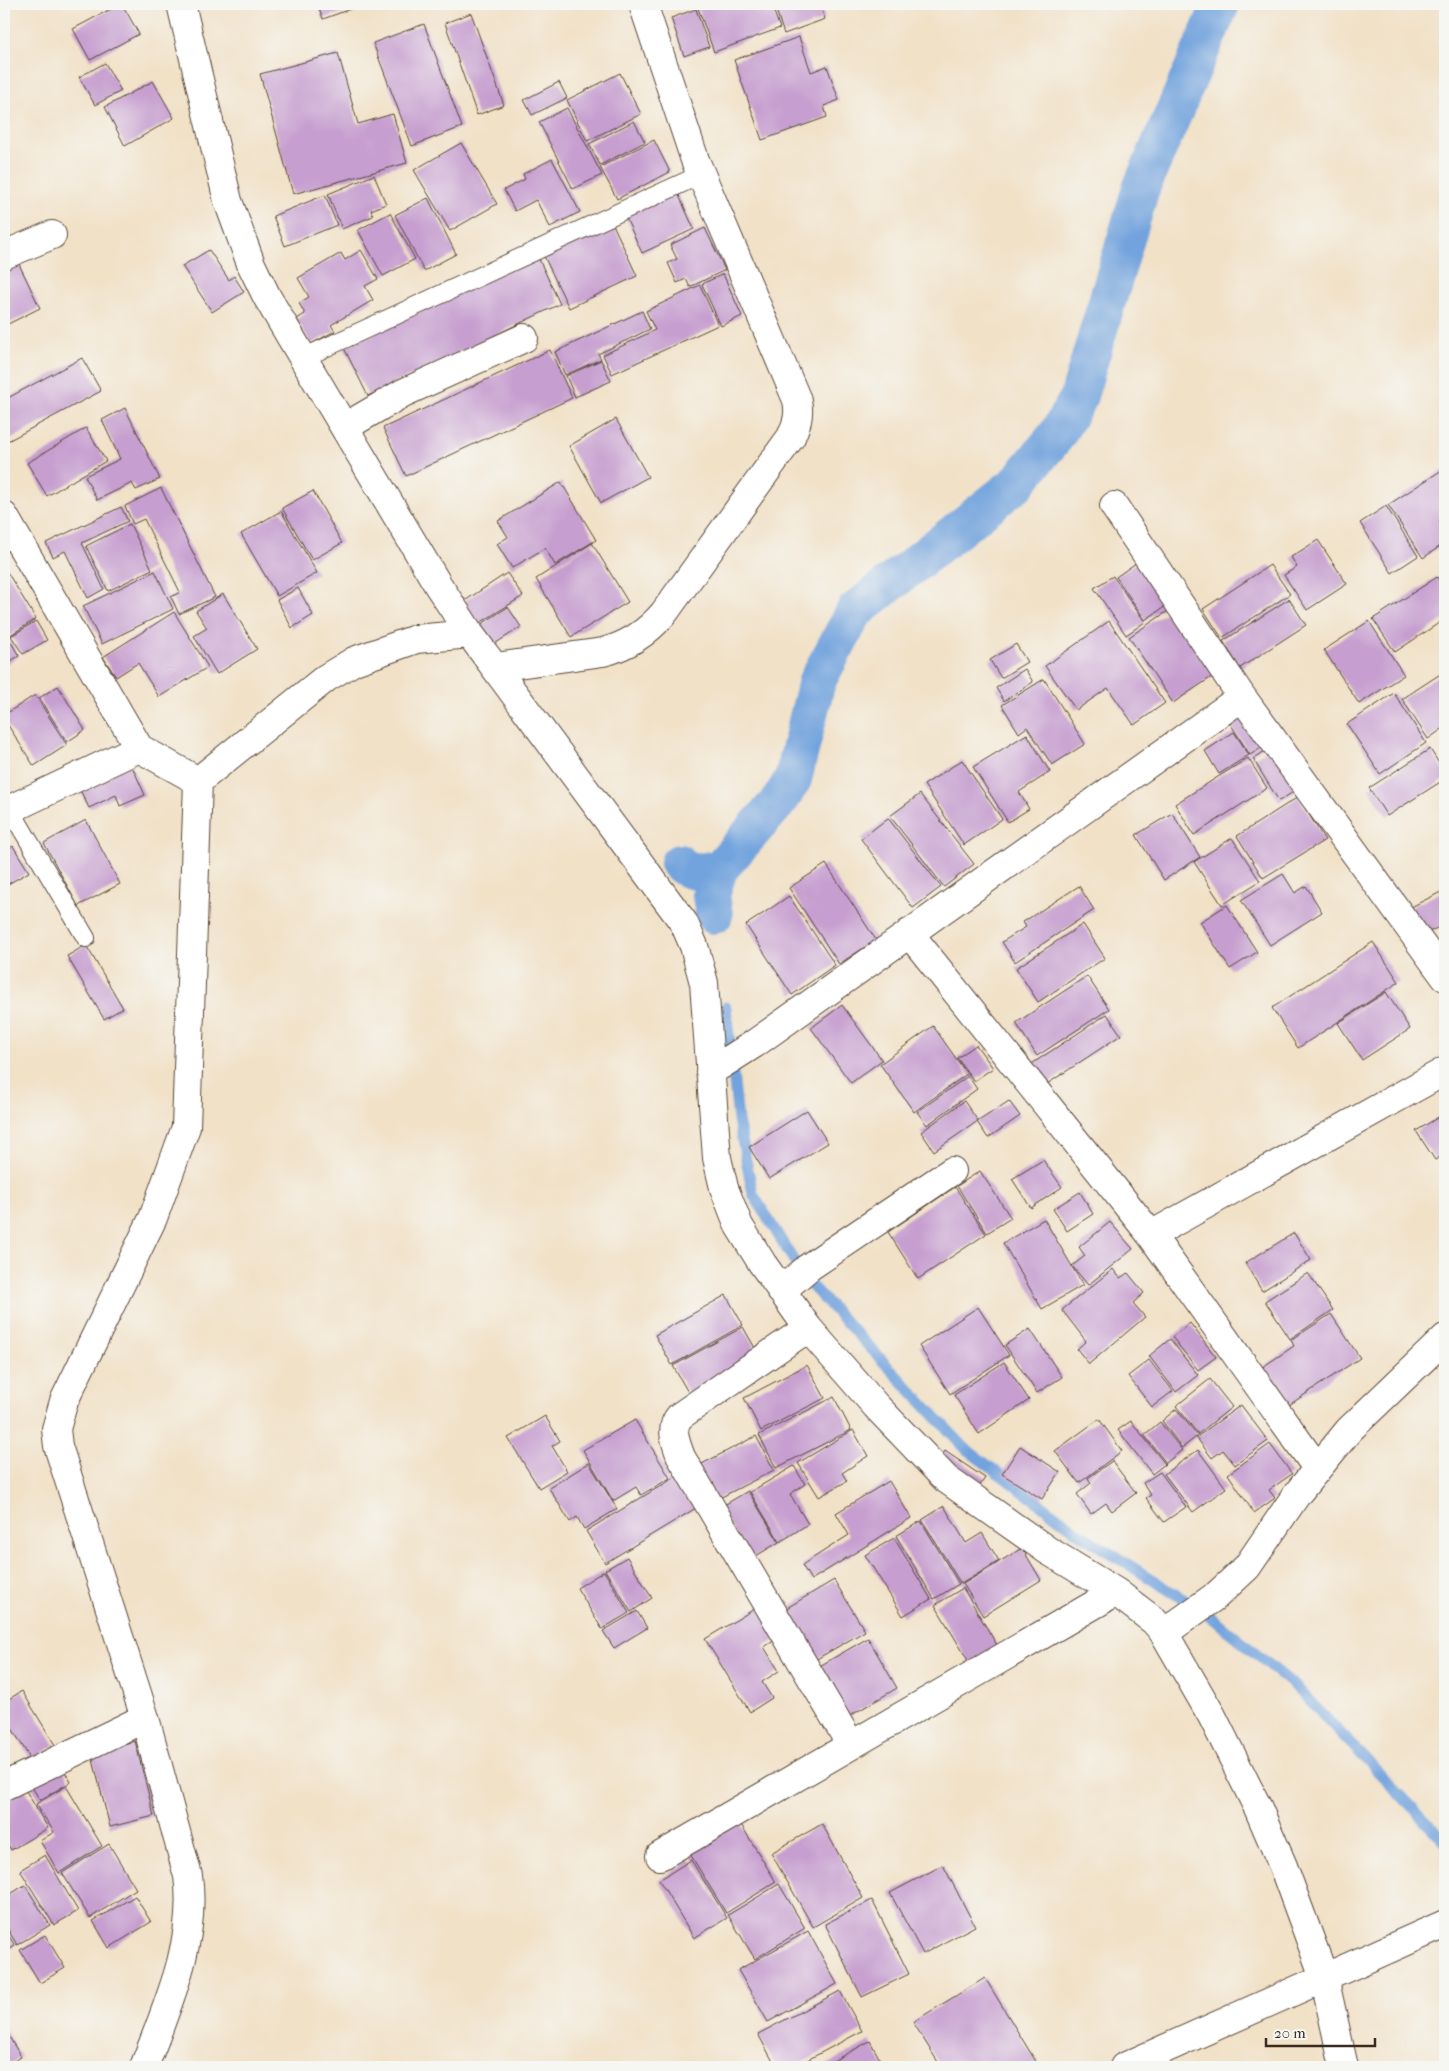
<svg xmlns="http://www.w3.org/2000/svg" width="1449" height="2071" viewBox="0 0 1449 2071" font-family="'IM FELL French Canon',serif">
  <style>
    .lines { fill: none; stroke-linecap: round; stroke-linejoin: round }
    .stream { stroke: #72a3dd; stroke-width: 11 }
    .canal { stroke: #72a3dd; stroke-width: 38 }
    .building { fill: #c69ecf }
    .lane-casing { stroke: #564537; stroke-width: 20 }
    .street-casing { stroke: #564537; stroke-width: 30 }
    .lane { stroke: #fff; stroke-width: 18 }
    .street { stroke: #fff; stroke-width: 28 }
  </style>
  <rect width="100%" height="100%" fill="#f6f6f2"/>
  <filter id="ink" filterUnits="userSpaceOnUse"><feTurbulence type="fractalNoise" baseFrequency=".02" numOctaves="2"/><feDisplacementMap in="SourceGraphic" scale="10" xChannelSelector="R" yChannelSelector="G"/><feConvolveMatrix kernelMatrix="1 2 1 2 8 2 1 2 1" color-interpolation-filters="sRGB"/></filter>
  <filter id="wash" filterUnits="userSpaceOnUse"><feTurbulence type="fractalNoise" baseFrequency=".0096" numOctaves="4" result="noise"/><feDisplacementMap in="SourceGraphic" scale="20" xChannelSelector="R" yChannelSelector="G"/><feGaussianBlur stdDeviation="1.12" result="paint"/><feColorMatrix in="noise" values="0 0 0 0 0 0 0 0 0 0 0 0 0 0 0 0 0 1.4 0 .05"/><feComposite in="paint" operator="in"/></filter>
  <g filter="url(#wash)">
    <rect width="100%" height="100%" fill="#f1e1c7"/>
    <g class="lines">
      <path class="stream" d="M726 1007 738 1120 753 1194 805 1279 966 1449 1083 1536 1210 1616 1295 1686 1445 1841"/>
      <path class="canal" d="M679 863C690 875 704 871 719 869
        M714 915 711 895 719 869 780 800 793 779 817 681 855 611 1016 484 1056 436 1078 399 1141 188 1221 4"/>
    </g>
    <g id="blocks">
      <path class="building" d="M120 4H122L139 34 90 60 73 29Z
        M317 4H364L323 19Z
        M709 4H771L780 28 714 52 698 8Z
        M774 4H820L825 19 784 34Z
        M696 9 709 47 684 56 671 18Z
        M471 13 504 105 477 115 445 23Z
        M424 24 462 127 412 146 373 43Z
        M799 37 811 72 827 66 839 100 824 106 827 117 762 140 734 60Z
        M338 53 358 124 393 114 407 163 293 194 260 74Z
        M105 63 121 91 95 105 79 77Z
        M620 73 641 114 587 141 567 100Z
        M153 81 174 118 125 146 105 107Z
        M559 82 567 98 532 115 524 100Z
        M567 108 602 175 573 189 539 122Z
        M634 121 645 142 600 165 589 144Z
        M654 140 670 172 617 199 600 167Z
        M461 143 497 204 450 231 414 170Z
        M552 159 580 212 550 227 536 200 515 211 504 190 525 179 523 174Z
        M374 175 386 204 371 210 373 216 342 229 328 194Z
        M677 191 694 229 642 253 625 216Z
        M325 195 337 225 285 246 273 216Z
        M428 198 456 254 424 271 395 215Z
        M390 213 415 259 383 276 358 230Z
        M610 218 637 276 569 308 541 250Z
        M705 228 725 270 690 287 686 279 677 283 668 263 677 259 670 245Z
        M209 250 229 280 234 276 244 292 212 312 182 266Z
        M361 250 378 279 365 286 373 300 331 325 335 331 311 344 297 319 305 314 299 303 309 297 298 278 341 253 345 260Z
        M537 255 560 304 368 396 344 348Z
        M17 260 40 308 4 326V267Z
        M723 274 742 316 721 326 702 284Z
        M700 285 718 325 612 374 603 355 655 330 646 311Z
        M642 311 650 329 598 354 601 359 565 375 555 352Z
        M550 350 572 398 406 476 383 428Z
        M82 358 101 391 4 443V400Z
        M601 360 611 381 575 397 566 376Z
        M125 408 160 479 136 490 132 483 97 500 85 476 120 459 102 420Z
        M616 419 648 477 601 503 569 446Z
        M86 428 106 461 47 496 27 463Z
        M1442 470 1445 475V517L1439 521 1445 530V543L1423 558 1388 505Z
        M561 482 596 540 555 565 545 548 512 568 497 544 508 537 498 521Z
        M161 488 215 597 179 614 171 597 180 592 144 519 133 524 125 506Z
        M313 491 342 543 312 560 282 508Z
        M1386 506 1418 556 1392 573 1360 523Z
        M121 507 128 521 82 543 104 589 88 598 65 551 53 557 46 543Z
        M281 511 317 573 277 596 241 534Z
        M130 524 152 569 108 591 86 546Z
        M1318 540 1347 584 1307 610 1284 575 1297 567 1291 557Z
        M592 543 628 602 571 637 536 579Z
        M1143 558 1172 602 1145 620 1116 577Z
        M1270 565 1290 594 1222 638 1203 609Z
        M4 567 36 619 4 639Z
        M155 571 173 609 102 644 83 606Z
        M507 573 523 596 475 626 460 604Z
        M1113 576 1145 622 1126 635 1094 588Z
        M1437 577 1445 589V619L1395 652 1373 619Z
        M298 588 313 615 292 628 277 600Z
        M223 594 257 649 217 674 194 636 207 628 196 611Z
        M1289 599 1306 625 1240 668 1223 641Z
        M1177 605 1222 670 1173 703 1129 637Z
        M508 607 521 627 493 645 480 625Z
        M174 612 208 667 159 697 138 663 116 677 103 657Z
        M36 621 47 640 23 654 11 636Z
        M1109 621 1165 703 1134 725 1108 688 1076 710 1045 666Z
        M1369 621 1404 675 1359 704 1324 650Z
        M11 642 19 656 4 665V646Z
        M1016 644 1027 662 1001 678 990 660Z
        M1025 669 1033 682 1004 701 996 688Z
        M1445 671V727L1428 739 1402 699Z
        M1044 679 1085 744 1052 765 1027 727 1019 733 1002 705Z
        M58 686 85 730 67 742 39 698Z
        M1394 693 1426 743 1380 774 1347 724Z
        M35 695 67 745 34 766 4 719V715Z
        M1242 700 1269 743 1250 755 1223 712Z
        M1234 732 1249 755 1219 774 1205 751Z
        M1027 734 1050 772 1019 792 1029 809 1008 822 973 767Z
        M1271 747 1298 789 1279 801 1253 759Z
        M1430 749 1445 773V779L1387 816 1369 788Z
        M1248 758 1267 788 1194 835 1175 804Z
        M962 760 1002 819 964 845 924 785Z
        M131 764 145 795 120 806 116 795 89 808 79 788Z
        M920 794 974 864 944 887 890 816Z
        M1298 797 1325 840 1263 878 1237 836Z
        M1172 813 1200 857 1164 880 1136 835Z
        M888 818 941 887 913 908 861 839Z
        M86 820 120 884 78 906 44 843Z
        M1232 838 1260 881 1222 905 1194 862Z
        M13 846 29 872 8 884 4 878V852Z
        M826 864 876 940 839 964 789 888Z
        M1283 874 1295 893 1306 886 1322 912 1270 945 1241 900Z
        M1079 886 1094 910 1015 962 1002 942 1026 927 1023 922Z
        M1445 890V924L1421 936 1407 909Z
        M789 896 835 965 792 995 746 925Z
        M1227 905 1257 952 1230 969 1200 922Z
        M1083 924 1105 958 1038 1002 1016 968Z
        M1373 942 1399 982 1298 1048 1272 1008Z
        M86 945 123 1008 104 1019 67 956Z
        M1087 976 1109 1009 1037 1056 1016 1023Z
        M1386 992 1410 1029 1362 1060 1338 1023Z
        M842 1005 882 1060 851 1083 811 1028Z
        M1107 1014 1121 1035 1041 1088 1027 1067Z
        M933 1026 967 1074 914 1112 880 1064Z
        M976 1045 993 1068 974 1081 957 1058Z
        M968 1076 977 1089 927 1125 917 1112Z
        M964 1101 978 1121 934 1151 921 1132Z
        M1009 1101 1020 1116 988 1138 977 1122Z
        M807 1110 828 1143 769 1179 749 1147Z
        M1445 1113V1154L1435 1160 1416 1131Z
        M1043 1160 1062 1187 1031 1208 1012 1179Z
        M980 1171 1011 1218 987 1233 957 1186Z
        M955 1187 986 1234 918 1279 888 1232Z
        M1080 1192 1093 1214 1067 1231 1053 1209Z
        M1044 1219 1083 1285 1042 1309 1003 1243Z
        M1110 1222 1133 1249 1088 1285 1072 1266 1085 1256 1079 1247Z
        M1294 1233 1311 1260 1262 1291 1245 1263Z
        M1113 1269 1120 1278 1128 1273 1144 1293 1133 1303 1145 1317 1089 1364 1077 1349 1086 1341 1062 1310Z
        M1308 1273 1333 1310 1290 1339 1265 1301Z
        M726 1295 743 1325 672 1365 655 1335Z
        M978 1307 1009 1355 950 1394 919 1346Z
        M1331 1314 1360 1358 1283 1409 1258 1370 1294 1346 1291 1340Z
        M1190 1323 1216 1357 1198 1370 1172 1337Z
        M743 1327 759 1355 689 1394 673 1366Z
        M1030 1329 1062 1377 1037 1393 1005 1345Z
        M1170 1339 1198 1375 1176 1392 1149 1356Z
        M1149 1360 1173 1391 1152 1407 1128 1376Z
        M1004 1362 1029 1400 979 1434 954 1395Z
        M807 1365 825 1398 761 1431 744 1398Z
        M1210 1379 1232 1407 1198 1434 1176 1406Z
        M834 1397 851 1430 776 1468 759 1435Z
        M1241 1405 1268 1441 1235 1465 1223 1450 1212 1458 1196 1437 1182 1448 1162 1421 1176 1409 1198 1436Z
        M545 1416 560 1441 552 1446 567 1471 539 1488 508 1438Z
        M1099 1419 1122 1451 1079 1483 1055 1451Z
        M635 1420 670 1478 641 1495 636 1487 613 1501 583 1450Z
        M1131 1421 1165 1464 1152 1474 1118 1430Z
        M1160 1422 1182 1450 1166 1463 1144 1435Z
        M853 1430 868 1456 842 1473 847 1481 819 1497 798 1463Z
        M756 1436 774 1470 710 1503 692 1469Z
        M1270 1444 1292 1474 1269 1490 1275 1498 1254 1513 1228 1474Z
        M1020 1446 1060 1472 1042 1499 1002 1474Z
        M1198 1450 1226 1488 1193 1512 1164 1474Z
        M945 1451 985 1478 975 1493 935 1466Z
        M1112 1461 1136 1493 1112 1511 1106 1503 1091 1514 1077 1494 1091 1483 1088 1478Z
        M589 1463 617 1509 584 1529 577 1517 570 1522 549 1488Z
        M794 1466 805 1484 790 1494 808 1524 780 1542 750 1492Z
        M1160 1472 1186 1507 1164 1522 1146 1498 1151 1495 1143 1483Z
        M682 1473 701 1505 605 1563 586 1531Z
        M889 1481 911 1518 811 1580 802 1565 849 1535 836 1513Z
        M748 1491 779 1542 751 1559 719 1508Z
        M944 1506 966 1543 982 1533 999 1561 961 1584 922 1520Z
        M921 1521 959 1584 934 1599 896 1536Z
        M894 1538 931 1599 903 1616 865 1555Z
        M1022 1548 1041 1580 983 1616 963 1584Z
        M627 1557 652 1598 631 1612 605 1570Z
        M604 1571 629 1613 602 1629 577 1588Z
        M834 1580 865 1631 815 1660 785 1609Z
        M963 1588 1000 1650 972 1667 935 1605Z
        M761 1605 780 1637 764 1647 779 1671 762 1682 772 1698 750 1712 705 1639Z
        M637 1611 647 1628 614 1648 603 1631Z
        M868 1638 897 1688 848 1717 818 1667Z
        M22 1691 55 1745 31 1760 4 1715V1702Z
        M135 1741 154 1816 110 1827 91 1752Z
        M59 1762 71 1782 40 1800 28 1781Z
        M19 1779 48 1828 11 1850 4 1838V1788Z
        M66 1786 102 1846 59 1873 40 1841 54 1832 36 1804Z
        M737 1818 776 1882 726 1913 687 1849Z
        M822 1824 863 1898 813 1927 771 1853Z
        M109 1844 136 1889 90 1918 62 1873Z
        M45 1855 78 1911 54 1925 20 1870Z
        M691 1860 727 1918 694 1938 659 1880Z
        M943 1865 975 1926 923 1954 890 1893Z
        M779 1884 805 1928 755 1959 728 1915Z
        M25 1885 50 1925 17 1945 4 1923V1898Z
        M135 1896 151 1922 109 1948 93 1921Z
        M872 1900 909 1974 862 1997 825 1924Z
        M4 1928 15 1946 4 1953Z
        M808 1931 837 1984 768 2022 738 1970Z
        M45 1935 65 1968 40 1983 20 1950Z
        M985 1978 1038 2065 1035 2067H941L913 2022Z
        M840 1991 862 2031 794 2067H776L758 2034Z
        M4 2028 21 2057 4 2067Z
        M870 2041 884 2067H822Z"/>
    </g>
  </g>
  <g filter="url(#ink)">
    <use href="#blocks" fill-opacity="0" stroke="#564537" stroke-width="1"/>
    <g class="lines">
      <g class="lane-casing">
        <path id="lane" d="M303 358 702 174
          M10 809 86 938"/>
      </g>
      <g class="street-casing">
        <path id="street" d="M181 4 228 201 251 264 267 297 303 358 438 585 470 634 684 923 694 946 704 983 717 1158 724 1188 739 1226 762 1263 808 1328 876 1406 946 1479 1047 1550 1116 1592 1154 1621 1164 1633 1212 1716 1258 1808 1283 1866 1324 1977 1344 2067
          M4 255 52 235
          M345 427 403 393 524 338
          M1114 506 1242 697 1445 977
          M4 516 139 748
          M495 667 603 652C627 646 647 633 664 613L791 437C797 423 800 415 797 400L695 160 643 4
          M4 812 139 748 198 781 326 678 354 661 416 639 470 634
          M909 933 1151 1235 1317 1468
          M710 1072 754 1044 1242 697
          M1151 1235 1445 1071
          M781 1291 809 1267 952 1171
          M808 1328 680 1416C669 1428 676 1443 681 1457L851 1745
          M1164 1633 1217 1595 1247 1567 1297 1494 1349 1430 1445 1338
          M4 1786 145 1718
          M660 1856 1116 1592
          M144 2067C167 2006 197 1942 188 1876L145 1718 58 1446 56 1429 64 1401 153 1218 186 1127 198 781
          M1124 2067 1445 1924"/>
      </g>
      <use href="#lane" class="lane"/>
      <use href="#street" class="street"/>
    </g>
  </g>
  <rect width="1449" height="2071" fill="none" stroke="#f6f6f2" stroke-width="20"/>
  <path d="M1266 2038v8h109v-8" fill="none" stroke="#3b2a1e" stroke-width="2.5"/>
  <text x="1274" y="2038" font-size="15" fill="#3b2a1e" stroke="#f6f6f2" stroke-width="4" paint-order="stroke">20 m</text>
</svg>
